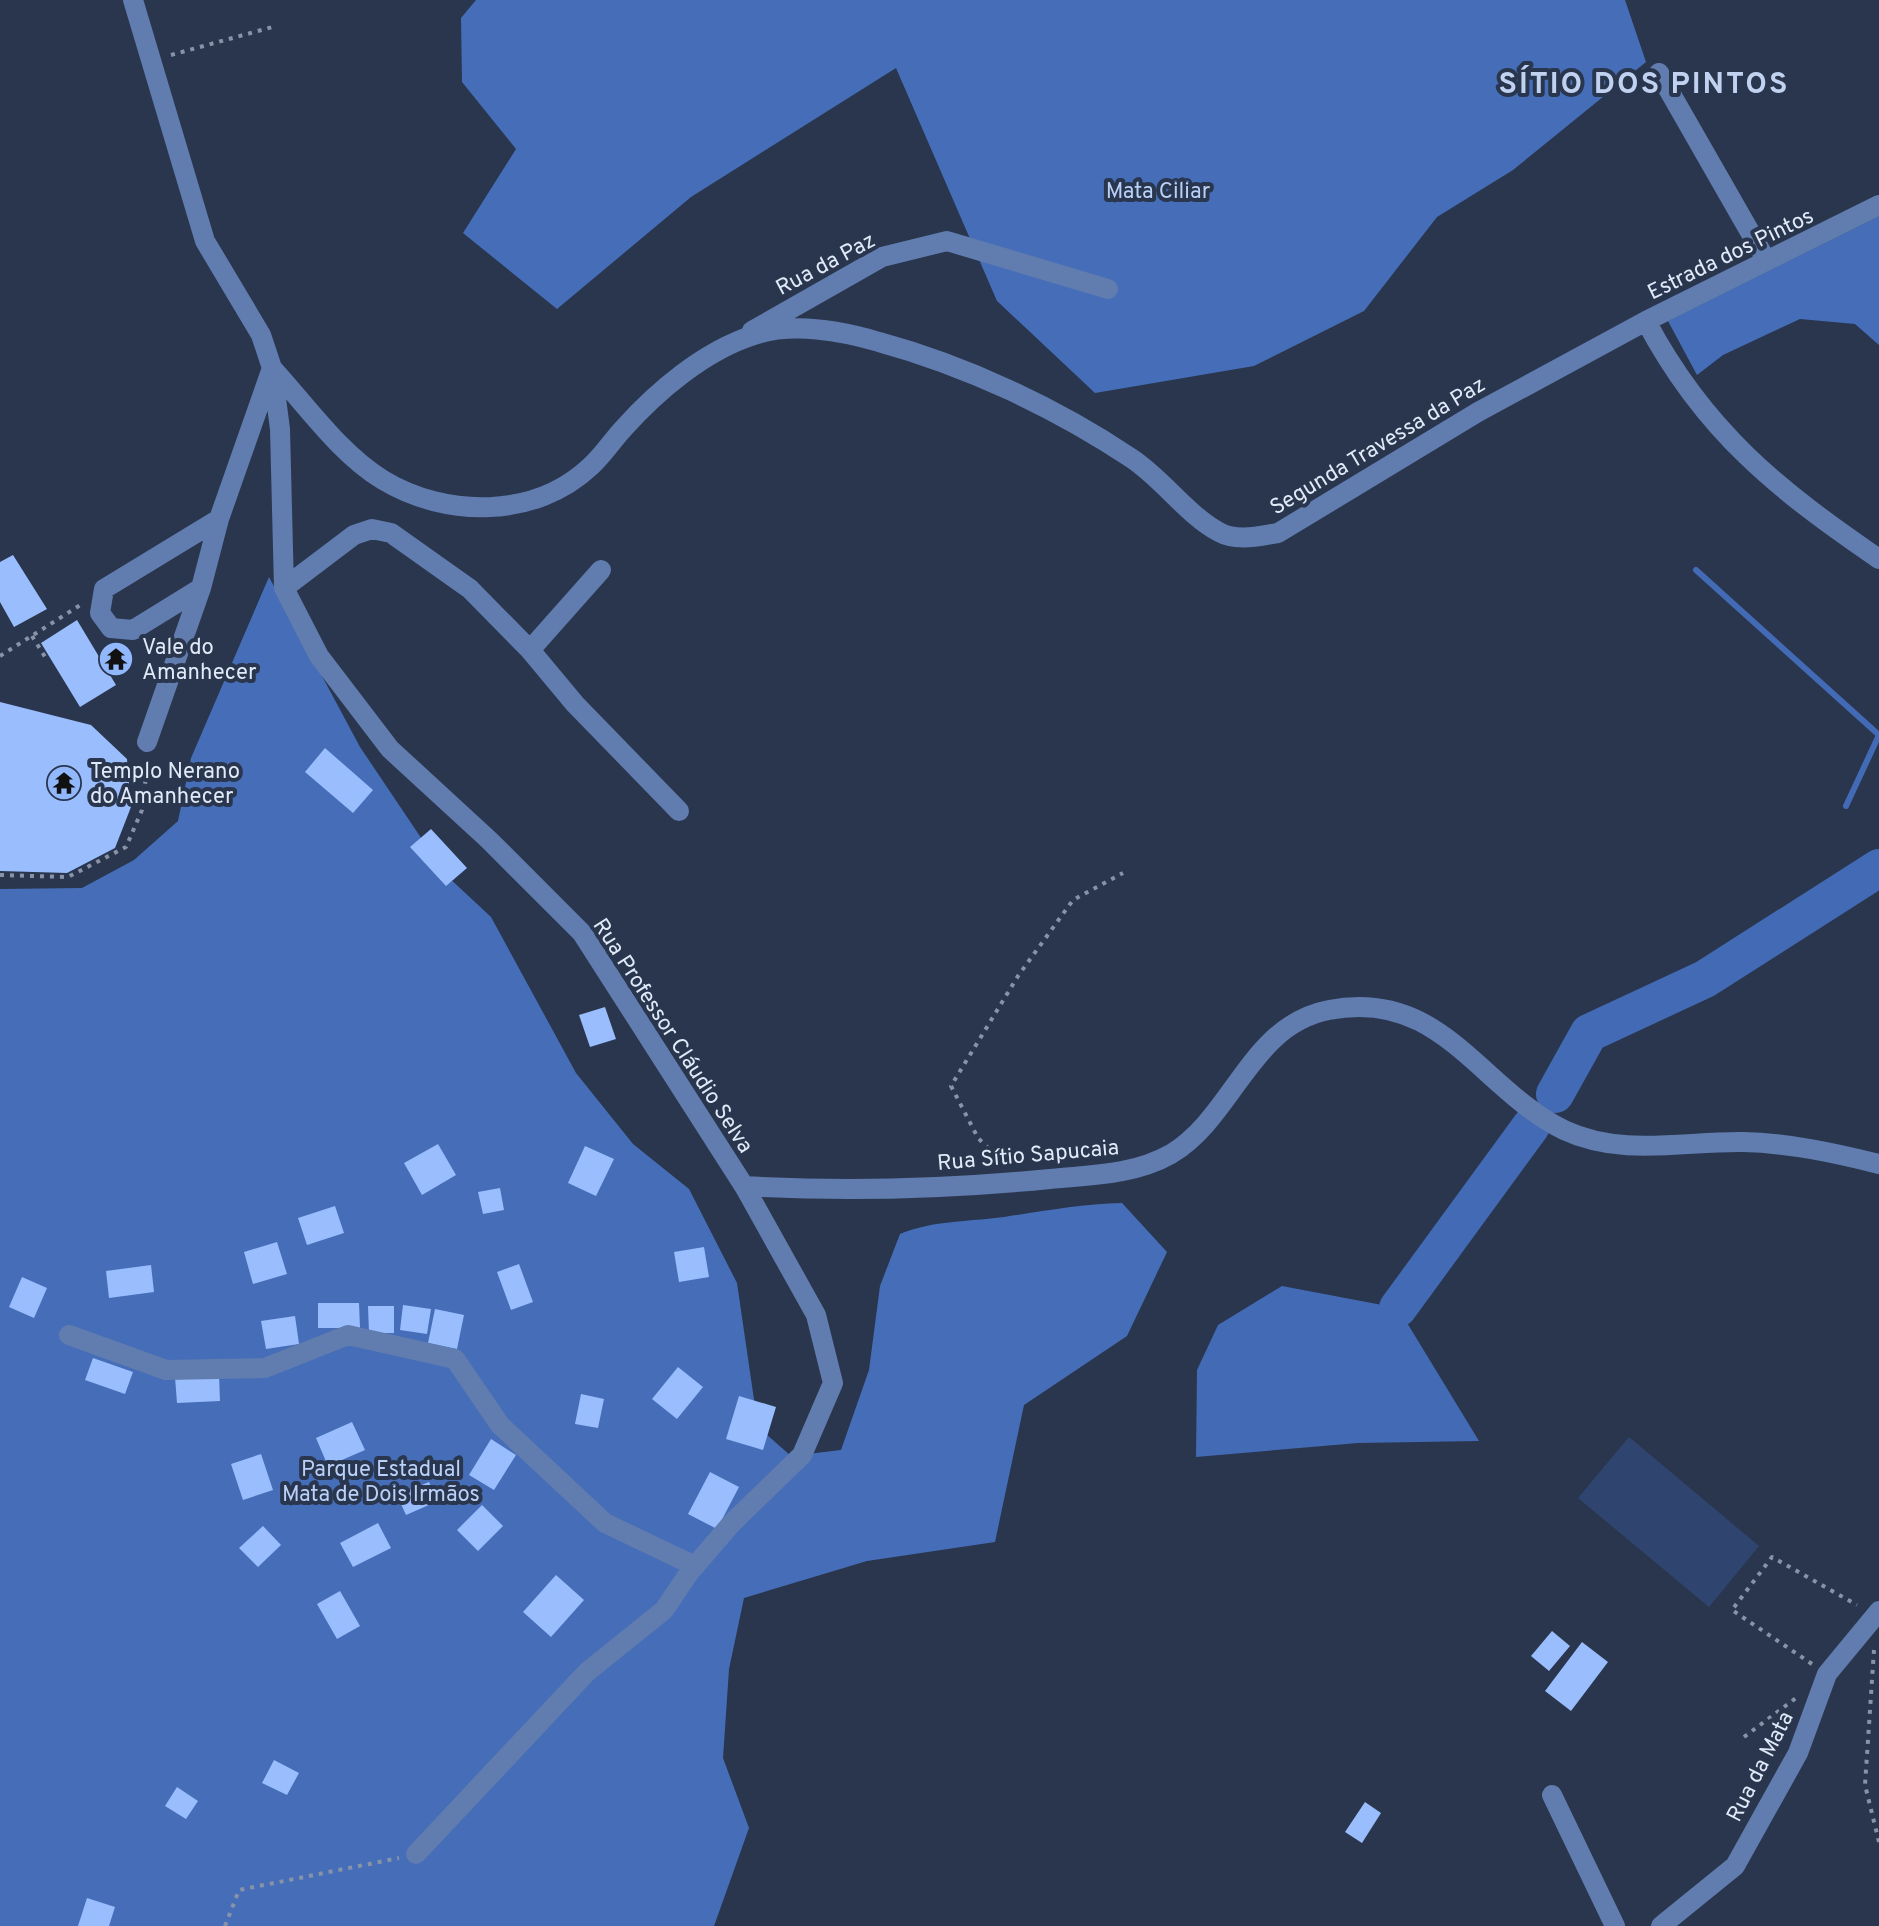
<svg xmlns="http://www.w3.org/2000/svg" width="1879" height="1926" viewBox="0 0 1879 1926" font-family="Overpass,sans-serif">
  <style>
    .green { fill: #2f456f }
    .forest { fill: #466eb8 }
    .water { fill: #436ab4 }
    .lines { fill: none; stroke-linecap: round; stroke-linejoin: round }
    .stream { stroke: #436ab4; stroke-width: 6 }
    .river { stroke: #436ab4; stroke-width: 38 }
    .building { fill: #99bdfd }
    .path { stroke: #8893a7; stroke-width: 4; stroke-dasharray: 4 6; stroke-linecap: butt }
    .minor { stroke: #617cae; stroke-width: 20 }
    .labels { text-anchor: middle; stroke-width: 8; stroke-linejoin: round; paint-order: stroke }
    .park-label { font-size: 22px; fill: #b9d0f8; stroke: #29364e }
    .street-label { font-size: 22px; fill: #e1eaf9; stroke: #29364e }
    .poi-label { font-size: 22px; fill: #e1eaf9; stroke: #29364e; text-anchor: start }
    .district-label { font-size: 30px; font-weight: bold; letter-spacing: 2px; fill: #c1d2f1; stroke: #29364e }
  </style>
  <rect width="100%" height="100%" fill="#29364e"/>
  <path class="green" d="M1629 1437 1759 1546 1709 1607 1578 1498Z"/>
  <path class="forest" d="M476 0H1625L1646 62 1513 170 1437 217 1364 311 1254 366 1095 393 997 301 896 68 691 197 557 309 463 233 516 149 462 82 461 18Z
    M1879 216V345L1855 324 1800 319 1723 355 1697 375 1668 321Z
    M269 577 360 747 446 875 491 917 576 1073 633 1144 689 1189 737 1283 758 1427 791 1456 841 1450 869 1370 880 1286 900 1234C934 1220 968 1222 1004 1217 1044 1211 1081 1204 1122 1203L1167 1252 1127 1336 1024 1405 995 1542 867 1561 744 1598 729 1669 723 1758 749 1828 714 1926H0V889L82 888 134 860 178 821 191 758Z"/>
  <path class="water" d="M1282 1286 1398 1308 1479 1441 1358 1443 1196 1457 1197 1370 1218 1325Z"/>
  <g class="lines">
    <path class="stream" d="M1696 570 1879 735
      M1846 806 1879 735"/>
    <path class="river" d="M1555 1094 1589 1033 1705 979 1879 868
      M1398 1308 1531 1126"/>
  </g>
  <path class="building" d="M13 555 47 609 14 627 0 602V562Z
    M77 620 116 685 80 707 41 643Z
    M0 702 91 725 127 759 131 807 115 848 67 873 0 871Z
    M325 748 373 790 353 813 305 772Z
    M431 829 467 868 446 886 410 847Z
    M605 1007 616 1039 590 1047 579 1015Z
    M438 1144 456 1175 422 1195 404 1163Z
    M585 1146 614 1159 596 1196 568 1183Z
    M500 1188 504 1210 483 1214 478 1192Z
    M335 1206 344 1233 307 1245 298 1218Z
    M277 1242 287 1274 253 1284 244 1252Z
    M704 1247 709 1277 679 1282 674 1252Z
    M519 1264 533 1302 511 1310 497 1272Z
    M151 1265 154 1292 109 1298 106 1271Z
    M22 1277 47 1288 34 1318 9 1307Z
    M318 1303H359L360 1328H318Z
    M403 1305 431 1309 427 1334 400 1330Z
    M368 1306H394V1333H369Z
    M435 1309 464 1315 457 1349 428 1343Z
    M295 1316 299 1344 266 1349 261 1321Z
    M93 1358 133 1372 125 1394 85 1380Z
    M678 1367 703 1387 677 1419 652 1399Z
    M219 1375 220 1401 177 1403 175 1377Z
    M581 1394 604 1399 598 1428 575 1424Z
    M739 1396 776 1407 763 1450 726 1439Z
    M352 1422 365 1450 328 1466 316 1438Z
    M491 1439 516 1455 494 1490 469 1475Z
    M261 1454 273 1490 243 1500 231 1464Z
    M710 1472 739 1487 717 1529 688 1514Z
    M429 1482 438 1501 406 1515 397 1495Z
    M482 1505 503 1526 478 1551 457 1530Z
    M378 1523 391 1548 353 1567 340 1543Z
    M263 1526 281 1545 258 1567 239 1548Z
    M556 1575 584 1600 551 1637 523 1612Z
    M340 1591 360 1626 337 1639 317 1604Z
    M1552 1631 1570 1646 1549 1671 1531 1656Z
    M1582 1642 1608 1662 1571 1711 1545 1691Z
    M274 1760 299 1773 287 1795 262 1783Z
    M177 1787 198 1801 186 1819 165 1806Z
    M1365 1802 1381 1813 1362 1843 1345 1832Z
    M87 1898 115 1907 109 1926H78Z"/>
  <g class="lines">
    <path class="path" d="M171 55 276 26
      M32 636 47 660
      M0 656 82 604
      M0 875 68 877 126 847 142 810 148 760
      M1003 1163 978 1138 951 1086 1018 976 1073 900 1123 873
      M1874 1650 1865 1785 1879 1842
      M1812 1664 1732 1610 1772 1557 1857 1605
      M1744 1737 1796 1698
      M225 1926 239 1890 399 1858"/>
    <path class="minor" d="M133 0 205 241 261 335 272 368 280 429 284 588 319 656 390 749 489 840 582 933 744 1186 816 1315 833 1383 802 1455 731 1524 689 1573 664 1610 587 1672 416 1854
      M1659 73 1766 260
      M1646 321C1704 431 1778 490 1879 559
      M752 331 882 257 947 241 1108 289
      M219 519 104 589 100 613 111 628 133 630 201 588 219 519 272 368C306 405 340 454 383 480 446 518 535 519 591 466 603 455 612 441 623 429 657 391 704 351 754 335 792 322 842 331 879 342 967 366 1056 408 1131 458 1163 479 1186 514 1219 532 1237 542 1259 536 1278 533L1478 412 1646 321 1879 205
      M284 588 354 535 372 529 391 533 470 589 530 650 575 704 679 811
      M530 650 601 570
      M147 742 201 588
      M744 1186C846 1192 948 1189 1050 1179 1091 1175 1134 1175 1171 1154 1234 1116 1250 1025 1329 1010 1441 988 1479 1088 1564 1130 1621 1157 1684 1141 1743 1142 1789 1143 1835 1153 1879 1164
      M69 1335 166 1370 265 1368 348 1335 455 1359 500 1425 605 1523 695 1566
      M1552 1795 1615 1926
      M1661 1926 1735 1866 1798 1753 1827 1674 1879 1611"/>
  </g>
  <defs>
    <g id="temple-disc" transform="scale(1.8)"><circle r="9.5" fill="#91b8fd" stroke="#29364e"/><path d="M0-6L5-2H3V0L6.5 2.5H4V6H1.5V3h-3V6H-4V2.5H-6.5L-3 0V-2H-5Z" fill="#111"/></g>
  </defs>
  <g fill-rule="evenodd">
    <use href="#temple-disc" x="116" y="659"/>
    <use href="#temple-disc" x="64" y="783"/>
  </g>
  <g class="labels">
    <g class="park-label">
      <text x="1158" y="198">Mata Ciliar</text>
      <text x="381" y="1476">Parque Estadual<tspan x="381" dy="25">Mata de Dois Irmãos</tspan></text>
    </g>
    <g class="street-label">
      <text transform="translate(1730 253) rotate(-26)" y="8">Estrada dos Pintos</text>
      <text transform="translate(825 263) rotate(-28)" y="8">Rua da Paz</text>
      <text transform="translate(1377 445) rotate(-31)" y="8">Segunda Travessa da Paz</text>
      <text transform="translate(674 1035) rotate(57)" y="8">Rua Professor Cláudio Selva</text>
      <text transform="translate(1028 1154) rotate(-5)" y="8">Rua Sítio Sapucaia</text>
      <text transform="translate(1759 1766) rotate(-63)" y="8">Rua da Mata</text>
    </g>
    <g class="poi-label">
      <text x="142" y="654">Vale do<tspan x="142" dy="25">Amanhecer</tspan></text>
      <text x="90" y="778">Templo Nerano<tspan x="90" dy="25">do Amanhecer</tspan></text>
    </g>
    <g class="district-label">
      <text x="1644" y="93">SÍTIO DOS PINTOS</text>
    </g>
  </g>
</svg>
